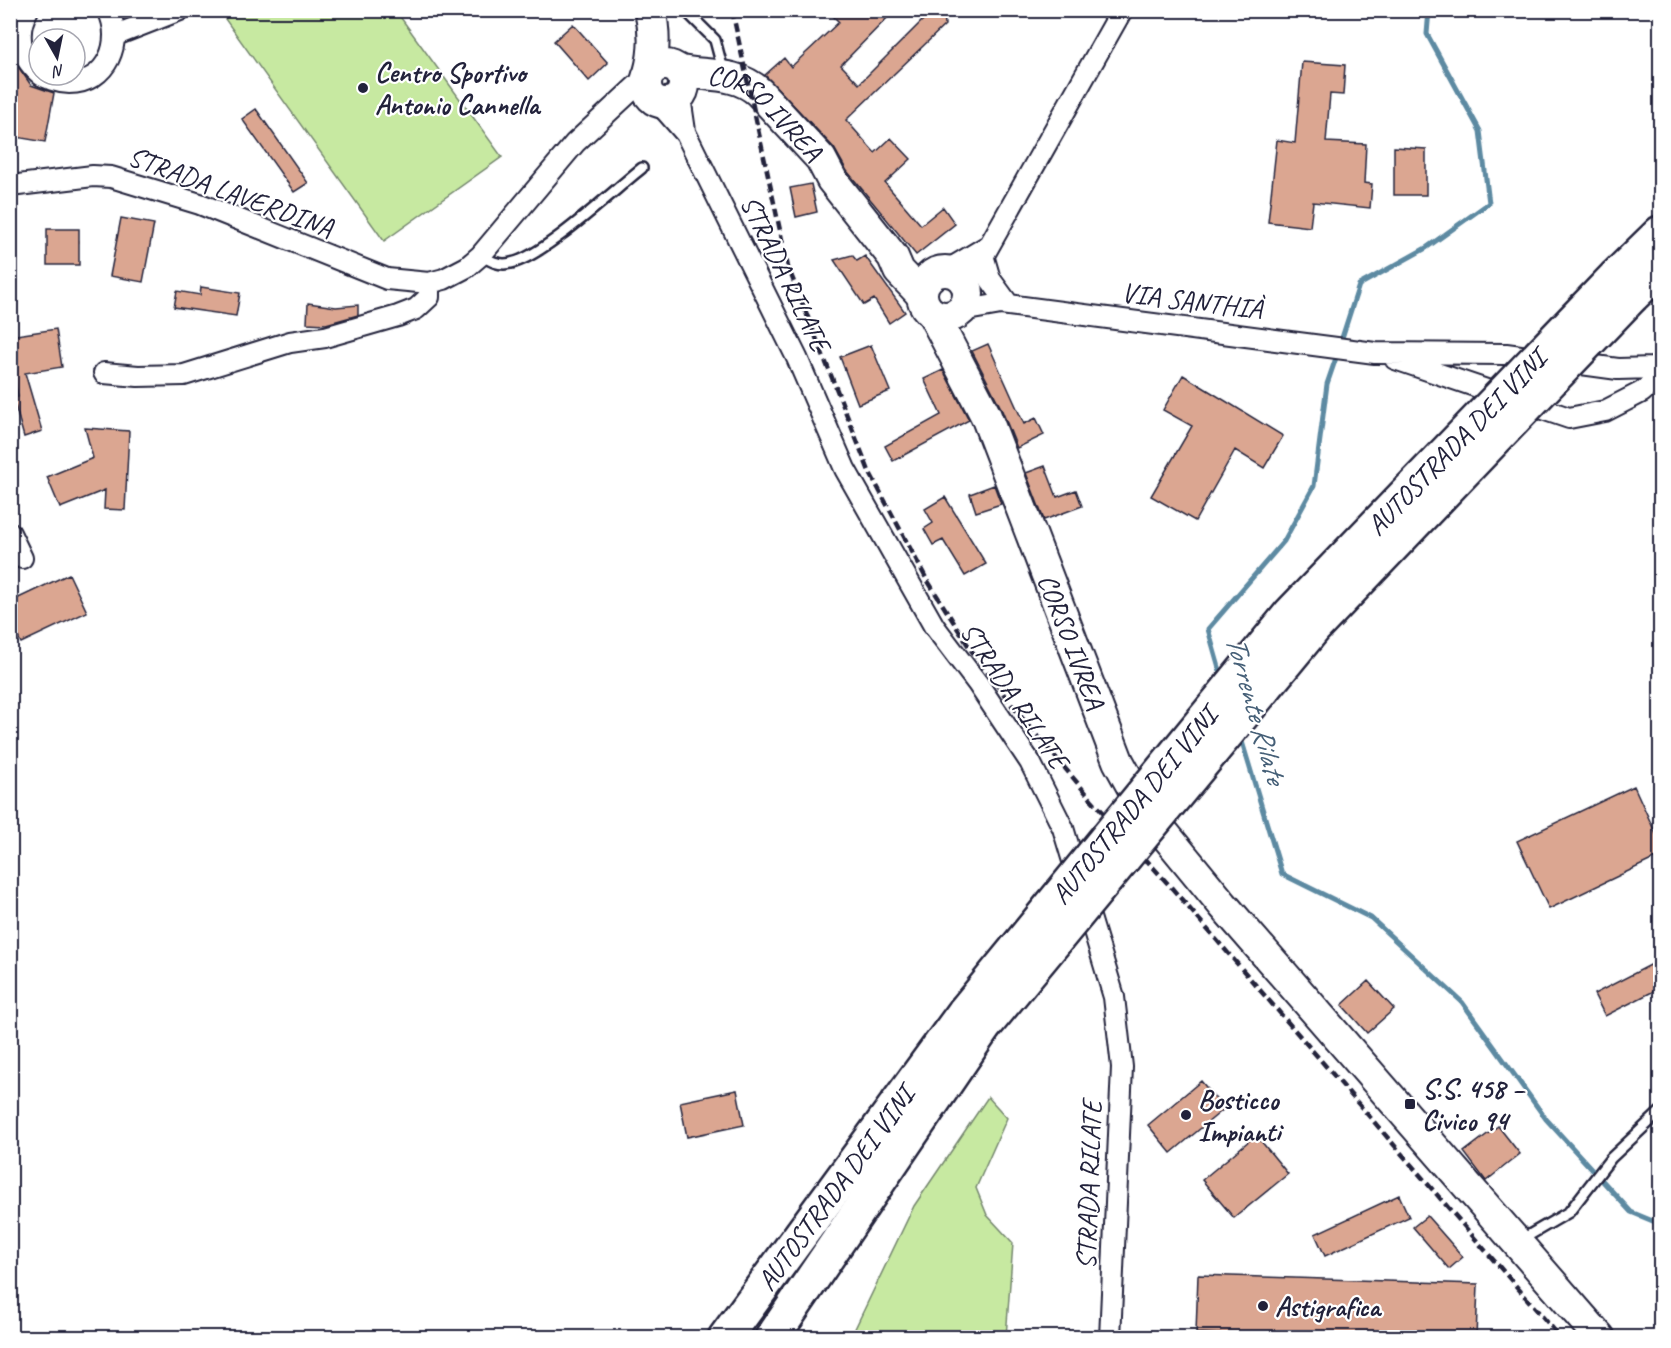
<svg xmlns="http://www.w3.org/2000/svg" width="1671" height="1348" viewBox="0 0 1671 1348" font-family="Caveat,sans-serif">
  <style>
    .green { fill: #c7e9a1; stroke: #74866e; stroke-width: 1.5 }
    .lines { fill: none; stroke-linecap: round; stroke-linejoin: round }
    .stream { stroke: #5d8aa2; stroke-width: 5 }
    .building { fill: #dba691; stroke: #22223b; stroke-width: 1.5 }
    .lane-casing { stroke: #22223b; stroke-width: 14 }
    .street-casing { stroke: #22223b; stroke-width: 24 }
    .primary-casing { stroke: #22223b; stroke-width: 34 }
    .highway-casing { stroke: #22223b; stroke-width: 38 }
    .lane { stroke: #fff; stroke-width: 9 }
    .street { stroke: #fff; stroke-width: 20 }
    .primary { stroke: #fff; stroke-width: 30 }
    .highway { stroke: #fff; stroke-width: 33 }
    .rail { stroke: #22223b; stroke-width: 4.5; stroke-dasharray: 9 4.5; stroke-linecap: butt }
    .highway-bridge-casing { stroke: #22223b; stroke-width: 38; stroke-linecap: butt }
    .highway-bridge { stroke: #fff; stroke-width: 33 }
    .poi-dot { fill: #22223b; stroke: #fff; stroke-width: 2 }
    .labels { text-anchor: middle; stroke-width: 4.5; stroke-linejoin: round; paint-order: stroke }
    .poi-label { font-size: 28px; font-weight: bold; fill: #22223b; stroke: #fff; text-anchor: start }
    .street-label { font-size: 28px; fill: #22223b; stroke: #fff }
    .water-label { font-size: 30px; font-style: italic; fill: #455f77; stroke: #fff }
  </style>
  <rect width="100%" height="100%" fill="#fff"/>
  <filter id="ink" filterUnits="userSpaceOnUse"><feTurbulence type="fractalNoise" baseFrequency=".0167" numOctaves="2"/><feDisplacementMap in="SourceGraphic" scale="12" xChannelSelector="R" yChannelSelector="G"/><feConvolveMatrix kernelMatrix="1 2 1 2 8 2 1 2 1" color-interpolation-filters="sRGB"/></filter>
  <g filter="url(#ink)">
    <path class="green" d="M237 10 396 11 502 157 384 241 225 19Z
      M988 1097 1007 1118 976 1188 987 1215 1013 1243 1006 1337H851L914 1206Z"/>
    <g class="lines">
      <path class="stream" d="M1340 344 1359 285 1426 248 1489 203 1480 131 1427 34 1429 10
        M1222 678 1208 629 1284 541 1314 486 1327 384 1338 352
        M1240 735 1282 874 1371 918 1462 1002 1546 1119 1631 1212 1660 1224"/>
    </g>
    <path class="building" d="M827 10H895L841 65 859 84 933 10H944L945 25 846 120 875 153 891 138 911 159 885 183 921 225 943 207 955 224 916 255 847 171 834 148 765 75 784 58 791 67 839 22Z
      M573 24 608 63 589 81 554 41Z
      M10 55 31 85 54 93 45 142 10 136 15 109 10 108Z
      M1302 62 1345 65 1343 95 1330 94 1326 142 1366 144 1364 183 1372 184 1370 208 1313 202 1310 227 1268 222 1277 140 1295 143Z
      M256 109 308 183 294 192 242 119Z
      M1394 147 1426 149V195H1394Z
      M811 184 817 212 796 217 790 188Z
      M121 218 154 224 143 282 110 276Z
      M47 229H79V265H47Z
      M852 255 857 261 865 256 905 312 889 323 874 299 864 305 834 260Z
      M201 287 240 293 236 316 174 307 177 291 200 295Z
      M308 303 336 307 358 305V315L326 324 307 323Z
      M56 329 62 367 25 373 42 431 24 437 13 398 18 397 10 351V336Z
      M988 344 1024 424 1036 418 1044 435 1017 448 1001 408 972 351Z
      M871 345 890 391 858 404 840 357Z
      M943 370 969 420 893 461 885 446 941 415 924 379Z
      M1183 375 1283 436 1264 468 1235 450 1195 521 1151 496 1192 426 1163 410Z
      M85 428 129 431 125 510 104 509 105 490 60 508 47 477 93 458Z
      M1045 466 1057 497 1076 490 1082 506 1044 520 1026 473Z
      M994 485 1001 504 976 512 970 494Z
      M945 497 986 564 965 576 943 540 933 545 924 529 933 523 925 509Z
      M69 574 87 612 21 643 10 621V602Z
      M1634 786 1660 843V856L1549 909 1517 841Z
      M1660 960V988L1605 1016 1594 994Z
      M1368 981 1394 1009 1367 1033 1342 1005Z
      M1201 1081 1224 1109 1171 1153 1148 1125Z
      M737 1090 744 1125 687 1137 680 1102Z
      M1498 1126 1520 1154 1486 1181 1464 1152Z
      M1256 1135 1288 1174 1234 1218 1202 1180Z
      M1399 1195 1409 1217 1325 1256 1315 1234Z
      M1427 1216 1463 1257 1449 1269 1413 1227Z
      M1198 1275 1478 1284 1476 1338H1340L1196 1333Z"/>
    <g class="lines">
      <g class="lane-casing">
        <path id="lane" d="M685 10 715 40 723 70
          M481 255C490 261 499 266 511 263 543 257 614 190 642 168
          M1519 1241 1569 1212 1611 1158 1660 1112"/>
      </g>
      <g class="street-casing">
        <path id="street" d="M28 10C15 32 20 57 39 73
          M116 35 180 10
          M41 75C50 79 59 83 69 83 107 83 124 42 108 10
          M680 97 685 131
          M658 102 686 134 797 358 845 469 934 626 978 684 1030 762 1063 828 1114 997 1122 1067 1110 1338
          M10 186 93 176 111 177 200 204 387 279 429 283 444 279 467 267 481 255 575 143 648 75
          M983 255 990 279 1009 305
          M946 271 986 247
          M967 285 1122 10
          M961 311 1001 304 1375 353 1506 354 1618 369 1653 368 1660 365
          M1395 359 1569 418 1605 411 1642 392 1660 376
          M104 373 138 376 184 375 290 342 325 337 398 316 416 309 429 297V283
          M10 533 22 558"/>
      </g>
      <g class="primary-casing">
        <g id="primary">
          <circle cx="665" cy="84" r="19"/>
          <path id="s1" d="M680 71C707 76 737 72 759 92L821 159 832 180 893 257 899 271 922 295"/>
          <path d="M649 73C655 52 655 31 650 10"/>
          <circle cx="945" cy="294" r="23"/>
          <path id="s2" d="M933 314 986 416 1118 761 1145 810 1223 905 1600 1338"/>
        </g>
      </g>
      <g class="highway-casing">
        <g id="highway">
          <path d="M1617 275 1660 233"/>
          <path d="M1632 296 1660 269"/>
          <path id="s3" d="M725 1338 965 1011"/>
          <path d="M772 1338 984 1027"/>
        </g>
      </g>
      <use href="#lane" class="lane"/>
      <use href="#street" class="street"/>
      <use href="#primary" class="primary"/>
      <use href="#highway" class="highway"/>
      <path class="rail" d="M732 10 788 267 869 471 926 578 971 650 1017 712 1092 800 1170 886 1561 1338"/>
      <g class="highway-bridge-casing">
        <g id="highway-bridge">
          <path id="s4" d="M965 1011 1290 614 1617 275"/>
          <path d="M984 1027 1315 627 1632 296"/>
        </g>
      </g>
      <use href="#highway-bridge" class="highway-bridge"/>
    </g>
  </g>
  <g class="poi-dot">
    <circle cx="363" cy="88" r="6"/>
    <rect x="1404" y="1098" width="12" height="12" rx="3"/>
    <circle cx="1186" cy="1115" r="6"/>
    <circle cx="1263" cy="1306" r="6"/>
  </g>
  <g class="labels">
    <g class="poi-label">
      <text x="375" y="82">Centro Sportivo<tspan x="375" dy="32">Antonio Cannella</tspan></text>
      <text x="1422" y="1098">S.S. 458 –<tspan x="1422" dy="32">Civico 94</tspan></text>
      <text x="1198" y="1109">Bosticco<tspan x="1198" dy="32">Impianti</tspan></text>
      <text x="1275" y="1316">Astigrafica</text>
    </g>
    <g class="street-label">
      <text dy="10" stroke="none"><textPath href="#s1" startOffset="99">CORSO IVREA</textPath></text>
      <text transform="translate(231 191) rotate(20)" y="10">STRADA LAVERDINA</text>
      <text transform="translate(786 273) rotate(64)" y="10">STRADA RILATE</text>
      <text transform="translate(1192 300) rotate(7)" y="10">VIA SANTHIÀ</text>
      <text dy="10" stroke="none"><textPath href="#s4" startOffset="752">AUTOSTRADA DEI VINI</textPath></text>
      <text dy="10" stroke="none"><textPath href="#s2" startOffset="356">CORSO IVREA</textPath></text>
      <text transform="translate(1015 695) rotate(56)" y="10">STRADA RILATE</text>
      <text dy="10" stroke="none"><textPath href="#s4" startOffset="266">AUTOSTRADA DEI VINI</textPath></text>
      <text transform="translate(1088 1185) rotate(-88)" y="10">STRADA RILATE</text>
      <text dy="10" stroke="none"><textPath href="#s3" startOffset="186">AUTOSTRADA DEI VINI</textPath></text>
    </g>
    <g class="water-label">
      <text transform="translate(1256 709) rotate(74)" y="10">Torrente Rilate</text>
    </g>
  </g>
  <rect width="1671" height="1348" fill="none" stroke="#fff" stroke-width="36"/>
  <rect x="18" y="18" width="1635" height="1312" fill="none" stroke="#22223b" stroke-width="2" filter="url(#ink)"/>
  <g transform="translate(57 57) rotate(171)"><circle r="28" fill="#ffffff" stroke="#a7a7b1" stroke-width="1.5"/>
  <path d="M0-4.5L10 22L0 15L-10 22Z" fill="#22223b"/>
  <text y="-9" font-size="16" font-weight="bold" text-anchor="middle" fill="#22223b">N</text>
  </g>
</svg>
